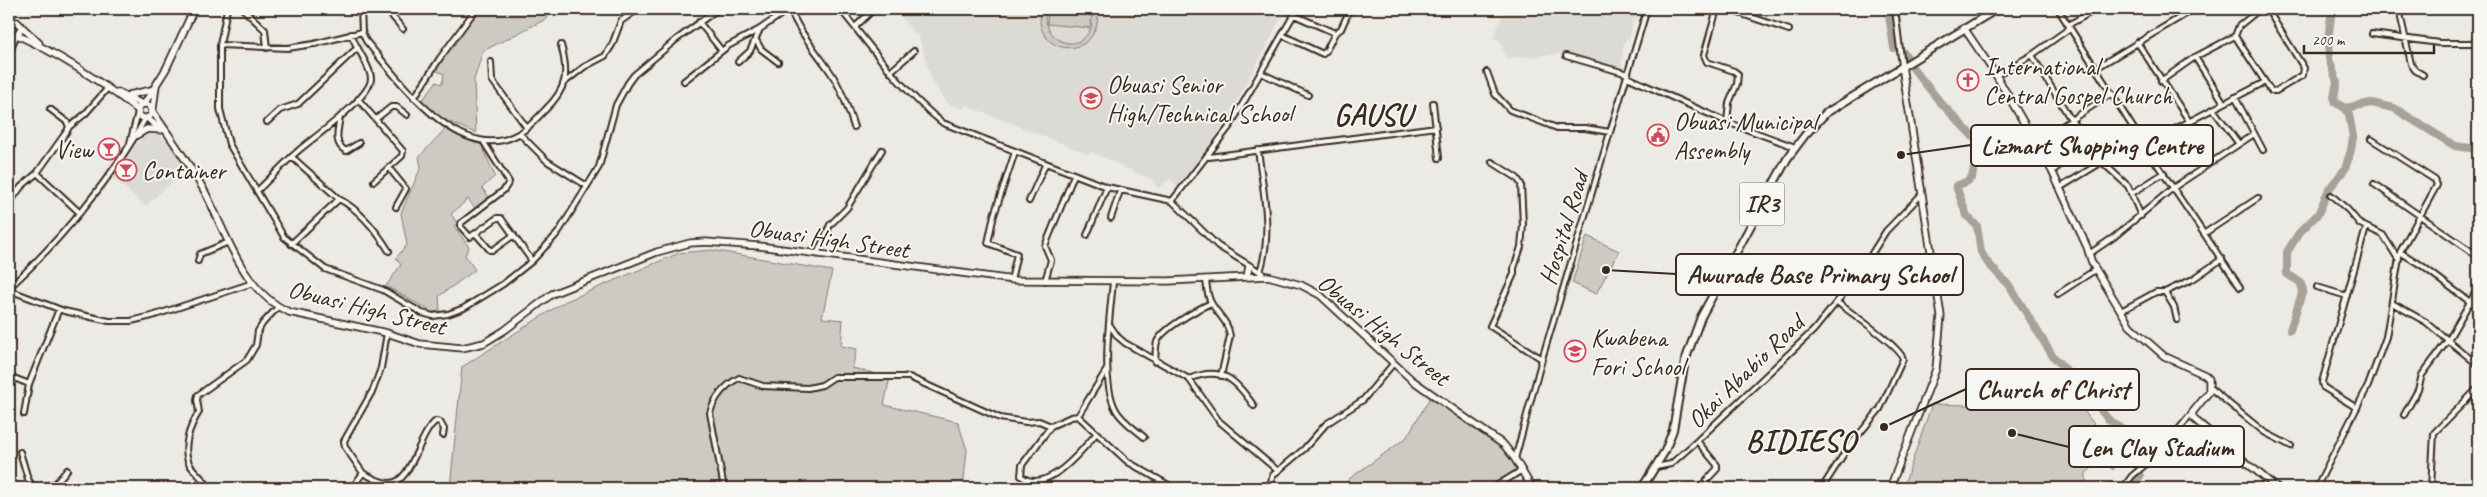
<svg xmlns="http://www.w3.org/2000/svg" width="2487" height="497" viewBox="0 0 2487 497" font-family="Caveat,sans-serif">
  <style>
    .built { fill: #dcdad4 }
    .green { fill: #cdcac4; stroke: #847a71 }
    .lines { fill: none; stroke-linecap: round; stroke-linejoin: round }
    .river { stroke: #a8a198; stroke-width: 8 }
    .street-casing { stroke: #3b2a1e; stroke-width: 8 }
    .secondary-casing { stroke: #3b2a1e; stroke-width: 9 }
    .primary-casing { stroke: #3b2a1e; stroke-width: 10 }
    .street { stroke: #f6f6f2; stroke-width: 4 }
    .secondary { stroke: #f6f6f2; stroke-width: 5.5 }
    .primary { stroke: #f6f6f2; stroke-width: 6 }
    .labels { text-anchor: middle; stroke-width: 4; stroke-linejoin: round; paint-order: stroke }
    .shield { fill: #f6f6f2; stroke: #73675e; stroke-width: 1 }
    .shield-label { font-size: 24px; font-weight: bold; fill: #3b2a1e }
    .poi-label { font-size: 25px; fill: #3b2a1e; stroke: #f6f6f2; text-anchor: start }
    .street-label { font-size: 25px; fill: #3b2a1e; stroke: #f6f6f2 }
    .district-label { font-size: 30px; font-weight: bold; letter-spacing: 1px; fill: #3b2a1e; stroke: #f6f6f2 }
    .leader { fill: none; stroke: #3b2a1e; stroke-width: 2 }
    .callout-dot { fill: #3b2a1e; stroke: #f6f6f2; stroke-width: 2 }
    .callout { fill: #f6f6f2; stroke: #3b2a1e; stroke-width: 2 }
    .callout-label { font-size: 26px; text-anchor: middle; font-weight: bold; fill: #3b2a1e }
  </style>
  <rect width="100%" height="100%" fill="#ebeae5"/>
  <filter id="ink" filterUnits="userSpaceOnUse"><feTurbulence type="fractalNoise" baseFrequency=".02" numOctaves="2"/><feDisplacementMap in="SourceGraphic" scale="10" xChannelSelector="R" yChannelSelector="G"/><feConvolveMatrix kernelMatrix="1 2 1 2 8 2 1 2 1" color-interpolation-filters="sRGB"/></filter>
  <g filter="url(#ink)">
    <path class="built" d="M895 9H1286L1225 123 1211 143 1178 187 1170 179 1158 188 1152 180 1092 152 1088 154 965 105 963 109 947 103 932 81 918 34 915 35Z
      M1505 9H1640L1637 20 1633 19 1629 40 1627 39 1624 43 1621 69 1565 54 1506 58 1500 40 1493 38Z
      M145 134 157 135 168 141 187 169 145 206 112 177Z"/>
    <path class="green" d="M480 9H549L546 19 483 51 474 80 476 133C456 125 436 118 422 101L436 82 442 84 444 74 437 71 438 64Z
      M1041 9H1045C1043 44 1080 55 1091 28L1047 24 1048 9H1092L1091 27 1093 9H1098C1098 16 1098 25 1094 32 1084 53 1053 53 1043 32 1039 25 1040 17 1041 9Z
      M445 129 481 144 495 176 482 188 489 197 475 208 468 199 451 214 457 223 454 226 469 247 465 255 475 270 439 296 440 311 432 312 386 286 401 265 396 258 407 245 401 213 421 167 419 157Z
      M1587 236 1619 251 1596 294 1572 283Z
      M712 250 832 271 822 318 843 320 841 346 857 349 852 368 890 377 884 405 958 422 967 450 963 488H450L462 367 564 302 679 253Z
      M2063 383 2121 460 2113 470 2102 460 2086 473V488H1903L1932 404 2032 407Z
      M1430 398C1456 416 1506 439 1516 470L1488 488H1343L1349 479 1406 438Z"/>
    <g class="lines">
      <path class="river" d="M1888 9 1894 48
        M1903 52 1907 57
        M1912 67 1940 102 1980 144 1972 177 1968 181 1956 186 1967 216 1977 226 1981 252 1987 262 2011 288 2052 355 2066 370 2076 391 2096 404 2107 418 2125 432 2138 467
        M2345 108 2371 103 2394 108 2455 146 2478 149
        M2290 330 2303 290 2300 282 2287 274V252L2299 233 2318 214 2329 189 2345 169 2351 150 2353 137 2349 114 2345 108 2336 103 2334 97 2337 82 2329 59 2328 40 2332 9
        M2133 488 2140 476"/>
      <g class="street-casing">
        <path id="street" d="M227 9 220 45 288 48 314 44 362 32
          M243 9 265 30 267 48
          M361 9 362 32 366 41C398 79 461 169 520 133 529 128 537 118 545 110 567 89 569 74 561 45
          M386 9 403 29
          M703 9 708 15
          M790 9C799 32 815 50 829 70 841 87 848 108 854 127
          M840 9C873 49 902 91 943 123L1107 187 1172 201
          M1717 9 1704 55 1707 62 1734 71 1738 74 1737 84 1729 103 1727 122
          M1727 9 1789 30
          M1895 9 1902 66
          M2058 9 2144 145 2240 287
          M2399 9 2411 64 2415 70 2423 75
          M1294 15 1335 33 1341 29 1350 9
          M699 22 722 51
          M2068 25 2097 9
          M855 27 874 9
          M2070 28 2032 55 2071 120 2102 162 2128 186 2141 216
          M2372 34 2439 43H2478
          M1282 35 1323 54 1326 51 1335 33
          M2235 36 2271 91H2276L2303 75 2304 68 2267 9
          M756 40 761 49 778 62
          M2137 42 2189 121
          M220 45V109L229 144 284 237 325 269 383 290 422 313 433 316 448 314 464 308 503 284 532 261 558 233 599 167 616 105 628 83 634 75 677 39 718 9
          M9 54 16 36
          M1566 56 1628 74
          M2195 57 2224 103
          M491 62 492 80 527 128
          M738 62 750 51 760 29
          M2096 68 2194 9
          M890 72 914 51
          M1487 72 1495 94 1510 110 1557 128H1585L1610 132
          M1261 73 1308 95
          M1996 75 2032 55
          M1627 77 1727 122 1795 147
          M684 81 728 46 760 29 789 9
          M2161 81 2195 57 2235 36 2239 26 2260 9
          M565 82 584 67 605 56 612 45 621 21 638 9
          M2235 97 2263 150
          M414 98 440 58 476 9
          M358 99 403 151 402 156 374 181
          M1433 103 1439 158
          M2213 109 2239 144
          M340 117C338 130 333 144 346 151L359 143
          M376 119 391 107H397L407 115
          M267 122 280 110 298 104 356 49
          M69 127 85 114 108 88
          M520 134 547 161 587 186
          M483 141 509 182 504 190 461 223V227L470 237 497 218H501L532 261
          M130 143 138 112
          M2144 145 2263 83
          M1258 150C1263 189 1273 233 1260 272
          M292 157 339 199
          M1209 157 1436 127
          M2000 161 2013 159 2039 147 2056 130 2112 93
          M1492 162 1517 178 1521 184 1523 225 1521 247 1514 268V274L1490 326 1542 359
          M389 168 406 189 396 207
          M2052 171 2090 145
          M37 173 79 212
          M2374 184 2478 256
          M2061 187 2102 162
          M257 191C271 178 284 163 298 151 313 138 370 98 371 79 371 67 356 48 351 34
          M2131 194 2164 173
          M2331 195 2348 210 2360 224 2383 235 2398 259
          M1029 201 1045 165
          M1172 201 1230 126 1297 9
          M1172 201 1218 246 1262 273
          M9 204 21 187 37 173 67 131 69 127 67 122 50 109
          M1111 218 1120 191
          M2205 233 2258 198
          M476 234 490 250H493L514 235
          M1087 235 1107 187
          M291 244 339 199C360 210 376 230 389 251
          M2400 252 2421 265 2478 308
          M817 254 830 225 847 208 882 150
          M2089 254 2114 237 2173 188 2254 134
          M198 261 200 254 229 242
          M1011 280 1017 254 988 243 994 215 1015 152
          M1206 280C1207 288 1207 297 1212 304 1219 316 1228 321 1230 336L1221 376
          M1045 281 1051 260 1045 246 1074 175
          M1113 282C1110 315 1100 381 1116 410 1122 421 1135 429 1144 437
          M2317 287 2347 296
          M9 288C57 244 114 176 145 119
          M9 290 64 311 109 321H131L152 316 253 283
          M2165 292 2174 307 2177 320
          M2058 294 2095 270
          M2392 303 2426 322 2478 365
          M2121 311 2156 292H2165L2193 279 2222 259
          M1109 324 1118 337 1125 343 1189 379 1219 421 1278 471
          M1155 362C1156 356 1155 348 1157 342 1162 329 1198 309 1211 303
          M9 376 29 384
          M1189 379C1222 365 1236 380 1254 406
          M2210 388 2264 432 2291 446
          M2357 408 2323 387 2322 382 2366 228
          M24 414 29 384 59 309
          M2404 415 2418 390 2422 375 2448 340 2478 288
          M1078 416 1128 462 1174 488
          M1051 426 1022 465 1021 476C1046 496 1082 450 1096 434
          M1697 441 1717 465V469L1699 488
          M20 452 28 479 34 488
          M1515 459 1542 359 1647 9
          M1656 467 1671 464 1697 441 1814 330 1857 277 1886 231 1922 194
          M363 473C371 477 380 483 389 483 412 484 418 434 436 421L440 422 444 429 443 435
          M59 481 76 488
          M37 488 56 483 67 470
          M202 488 206 483C201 477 194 471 190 465 181 448 190 426 199 412L197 400 198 395 247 360 256 345 258 331 263 323 278 307
          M352 488 363 473 345 447 344 441 373 390 381 368 387 333
          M724 488 710 413C714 398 725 385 739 378L763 386 808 388 822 385 834 377H909L1000 418 1026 422 1039 421 1051 426 1071 417 1078 416 1107 369
          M1269 488 1273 475 1278 471 1304 449 1326 424 1363 400 1393 364
          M1493 488 1522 470
          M1822 488 1847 449 1880 409 1903 359C1901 347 1850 312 1838 303
          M2109 488 2111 486 2118 488
          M2123 488 2132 476 2159 453 2192 413
          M2316 488 2368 386 2386 337 2400 252 2437 185 2435 180 2371 139
          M2431 488 2434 433 2478 388
          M2431 488 2478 486"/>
      </g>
      <g class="secondary-casing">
        <path id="secondary" d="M9 21 17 22 22 27 17 35H12L9 32
          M22 27 39 43
          M1964 28 1996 75 2052 171 2087 247 2092 263 2130 326 2164 356 2205 375 2209 379V392L2192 413 2194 419 2277 488
          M17 35C61 55 100 81 138 110
          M118 92 142 104
          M129 95 151 90
          M138 111a7 7 0 1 1 14 0a7 7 0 1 1-14 0Z
          M144 104 166 69 194 9
          M153 109 156 86
          M153 112C171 138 190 165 205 192 227 234 242 291 289 312L387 333 420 344 462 348 484 343 505 330 552 294 657 252 690 243 706 242 759 246 1014 280 1168 281 1268 276 1301 285 1320 295 1412 380 1504 445 1515 459 1532 488
          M147 118 160 129
          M135 136 147 129 161 130
          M1247 277 1249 266
          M1890 488 1936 369 1941 316 1902 66"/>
      </g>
      <g class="primary-casing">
        <path id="primary" d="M1642 488 1665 451 1673 430 1685 361 1701 317 1787 159 1805 135 1826 113 1997 9"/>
      </g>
      <use href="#street" class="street"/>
      <use href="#secondary" class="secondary"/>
      <use href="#primary" class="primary"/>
    </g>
  </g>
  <defs>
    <g id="church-ring" transform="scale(1.125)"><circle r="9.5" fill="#f6f6f2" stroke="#d1495b" stroke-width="1.5"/><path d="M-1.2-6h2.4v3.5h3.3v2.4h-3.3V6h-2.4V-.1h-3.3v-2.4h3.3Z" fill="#d1495b"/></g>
    <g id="school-ring" transform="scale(1.125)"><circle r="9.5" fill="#f6f6f2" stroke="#d1495b" stroke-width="1.5"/><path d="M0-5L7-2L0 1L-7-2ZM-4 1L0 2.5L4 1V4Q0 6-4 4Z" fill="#d1495b"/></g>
    <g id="civic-ring" transform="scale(1.125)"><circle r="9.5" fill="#f6f6f2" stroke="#d1495b" stroke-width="1.5"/><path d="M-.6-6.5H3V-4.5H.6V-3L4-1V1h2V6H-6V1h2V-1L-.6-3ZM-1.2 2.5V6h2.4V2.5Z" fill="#d1495b"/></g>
    <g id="bar-ring" transform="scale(1.125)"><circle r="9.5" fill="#f6f6f2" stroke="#d1495b" stroke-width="1.5"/><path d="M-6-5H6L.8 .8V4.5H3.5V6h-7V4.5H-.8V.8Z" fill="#d1495b"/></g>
  </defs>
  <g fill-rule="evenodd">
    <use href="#church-ring" x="1968" y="80"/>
    <use href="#school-ring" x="1091" y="98"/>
    <use href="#civic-ring" x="1658" y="135"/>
    <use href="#bar-ring" x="109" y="149"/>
    <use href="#bar-ring" x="126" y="170"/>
    <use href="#school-ring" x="1575" y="351"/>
  </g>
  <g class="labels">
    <rect class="shield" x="1739.5" y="182.5" width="45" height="43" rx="4"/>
    <g class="shield-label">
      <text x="1762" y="212">IR3</text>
    </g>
    <g class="poi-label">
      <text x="1984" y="75">International<tspan x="1984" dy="29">Central Gospel Church</tspan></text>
      <text x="1107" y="93">Obuasi Senior<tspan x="1107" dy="29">High/Technical School</tspan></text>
      <text x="1674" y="130">Obuasi Municipal<tspan x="1674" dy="29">Assembly</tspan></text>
      <text x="93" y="158" text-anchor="end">View</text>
      <text x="142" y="179">Container</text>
      <text x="1591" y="346">Kwabena<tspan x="1591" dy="29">Fori School</tspan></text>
    </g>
    <g class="street-label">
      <text transform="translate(1563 228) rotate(-73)" y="9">Hospital Road</text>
      <text transform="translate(829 238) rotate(8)" y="9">Obuasi High Street</text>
      <text transform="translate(367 307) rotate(14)" y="9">Obuasi High Street</text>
      <text transform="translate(1384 329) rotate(39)" y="9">Obuasi High Street</text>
      <text transform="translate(1745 371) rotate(-44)" y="9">Okai Ababio Road</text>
    </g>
    <g class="district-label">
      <text x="1373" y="125">GAUSU</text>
      <text x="1801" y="451">BIDIESO</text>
    </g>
  </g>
  <path class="leader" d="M1901 155L1971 145M1606 270L1676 274M1884 427L1966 389M2012 433L2069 447"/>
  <g class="callout-dot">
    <circle cx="1901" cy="155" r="5"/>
    <circle cx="1606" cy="270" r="5"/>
    <circle cx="1884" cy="427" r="5"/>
    <circle cx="2012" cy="433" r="5"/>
  </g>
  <g class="callout">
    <rect x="1971" y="125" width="242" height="41" rx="5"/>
    <rect x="1676" y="254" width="287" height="41" rx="5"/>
    <rect x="1966" y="369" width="173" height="41" rx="5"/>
    <rect x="2069" y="426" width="175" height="41" rx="5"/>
  </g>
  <g class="callout-label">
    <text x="2092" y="154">Lizmart Shopping Centre</text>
    <text x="1820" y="283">Awurade Base Primary School</text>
    <text x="2053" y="398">Church of Christ</text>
    <text x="2157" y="456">Len Clay Stadium</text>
  </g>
  <rect width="2487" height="497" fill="none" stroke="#f6f6f2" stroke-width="30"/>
  <rect x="15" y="15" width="2457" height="467" fill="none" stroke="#3b2a1e" stroke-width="2" filter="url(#ink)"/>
  <path d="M2304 45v8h130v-8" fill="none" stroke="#3b2a1e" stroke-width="2.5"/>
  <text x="2312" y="45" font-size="15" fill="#3b2a1e" stroke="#f6f6f2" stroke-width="4" paint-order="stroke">200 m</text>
</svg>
